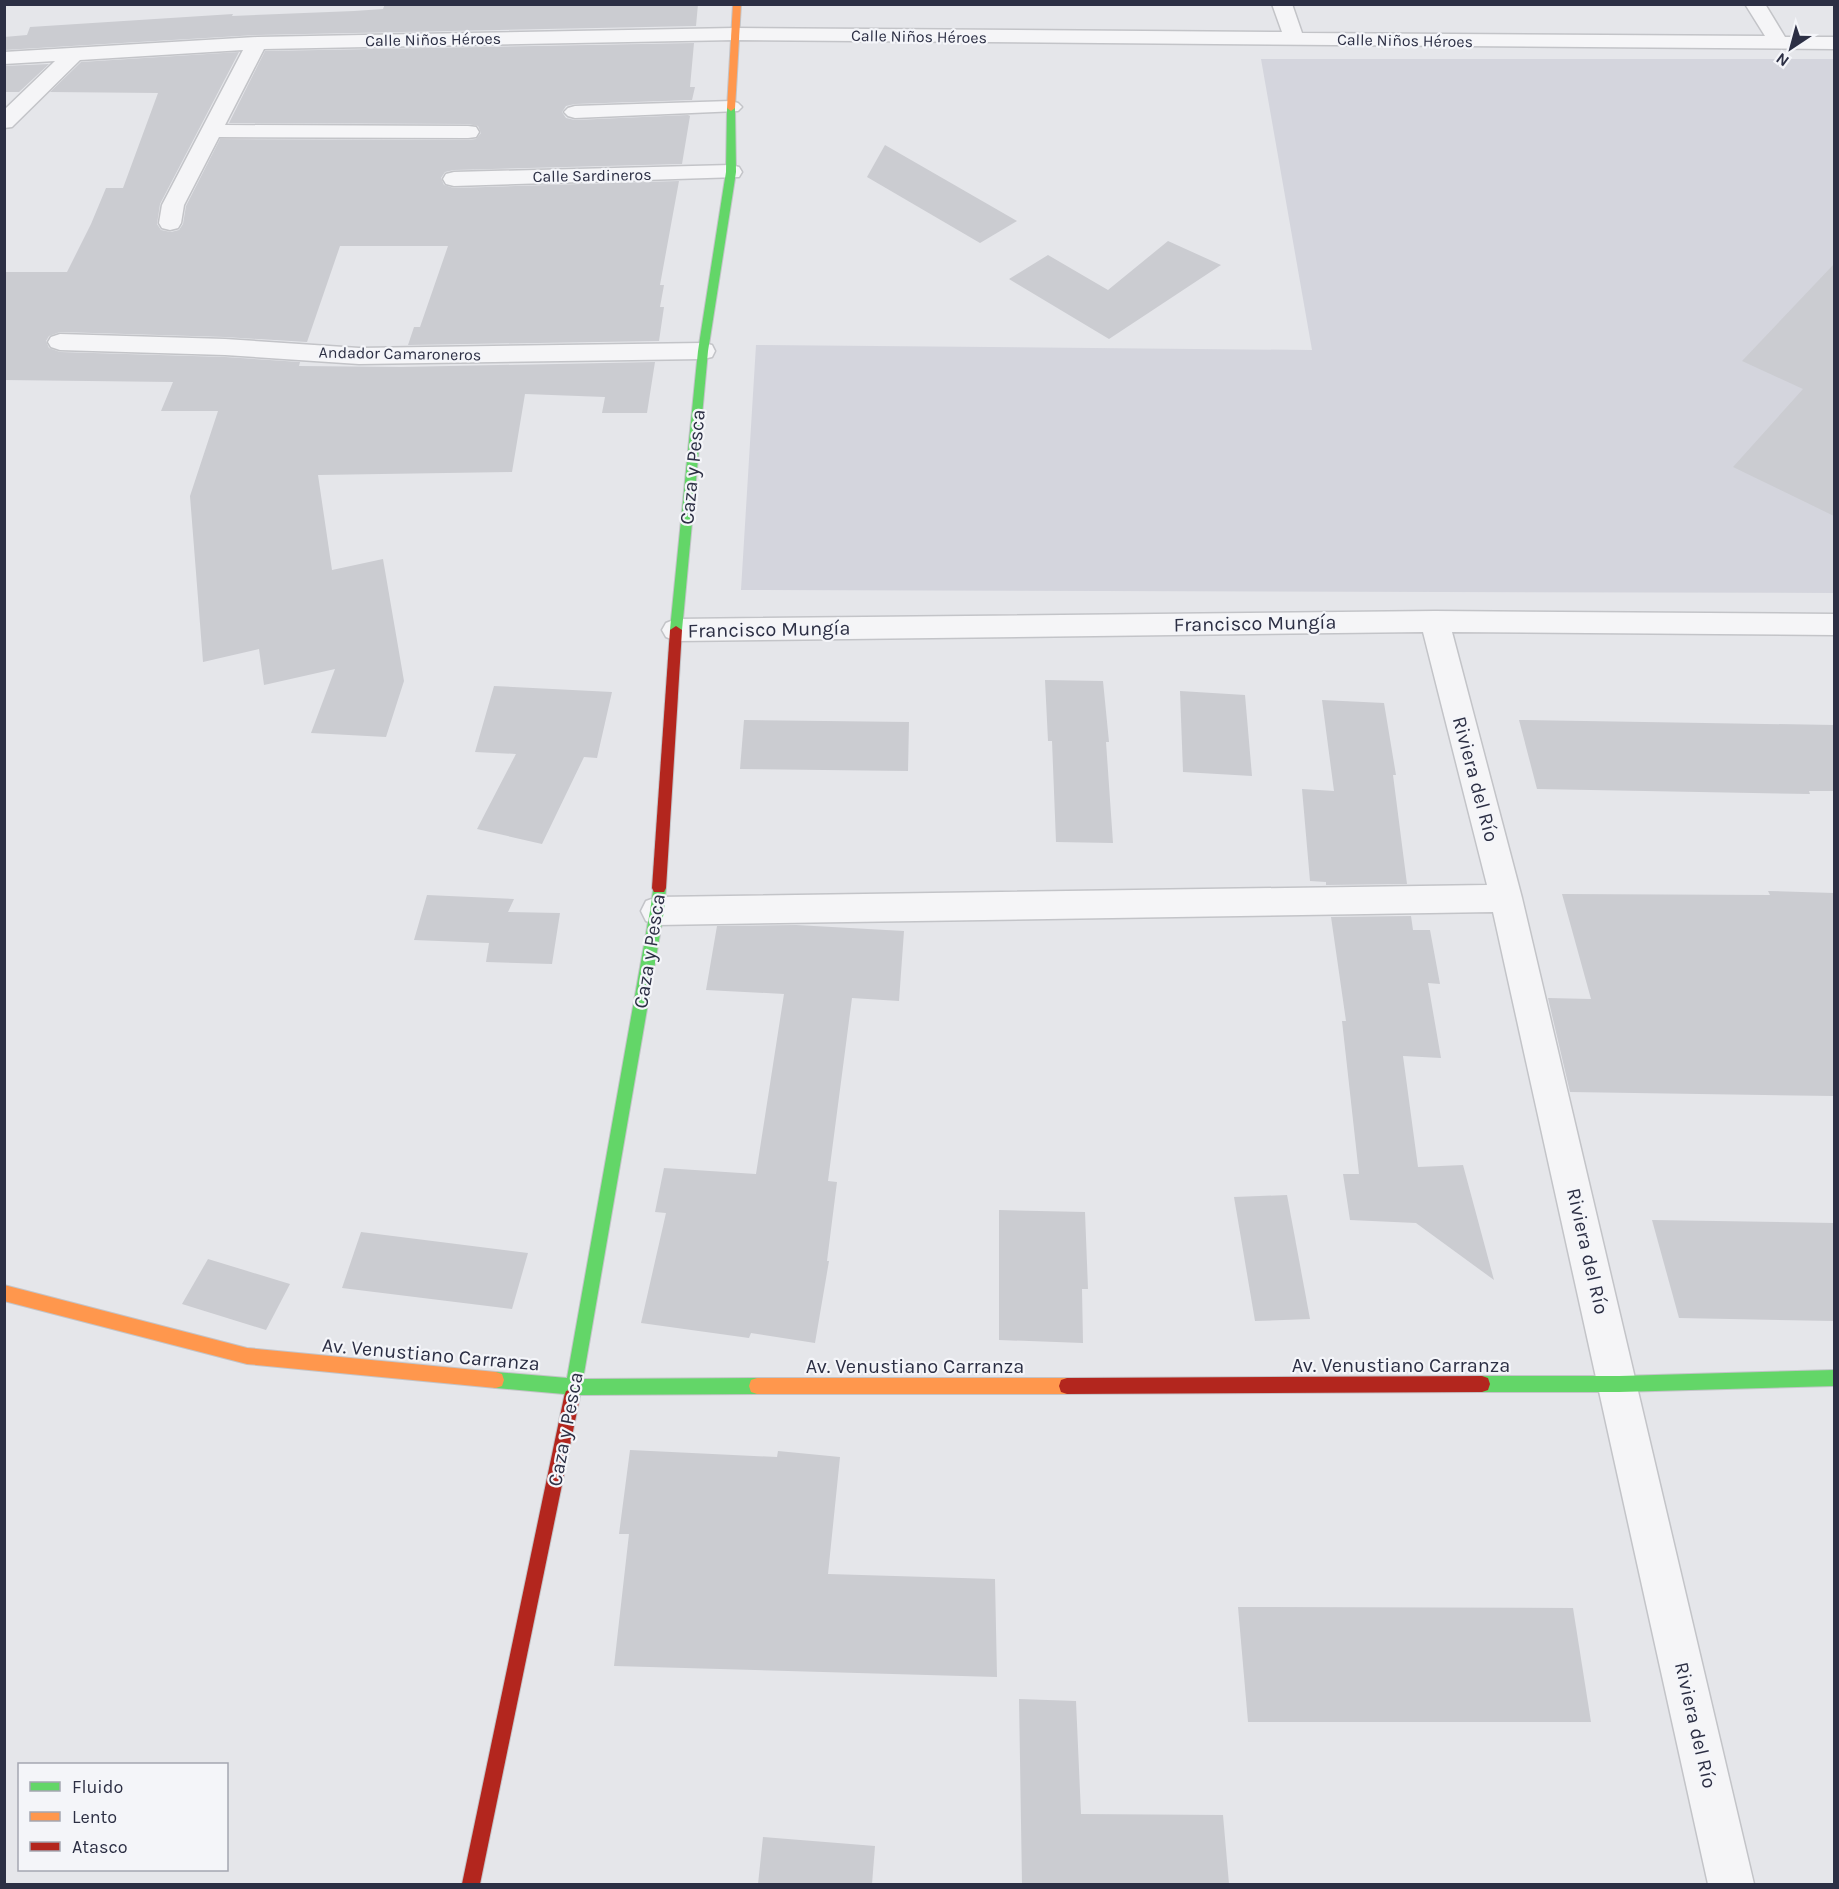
<svg xmlns="http://www.w3.org/2000/svg" width="1839" height="1889" font-family="Karla,sans-serif">
<rect width="100%" height="100%" fill="#e5e6ea"/>
<polygon fill="#d4d5dd" points="1261,59 1834,59 1834,593 741,590 756,345 1312,350"/>
<g fill="#cbccd1">
<polygon points="385,4 698,4 696,26 257,35 4,50 4,37 27,35 30,27 233,14 232,16 354,11 383,9"/>
<polygon points="694,43 690,87 695,87 692,100 575,104 566,106 562,112 566,118 575,120 688,115 690,116 682,164 454,170 445,172 441,178 444,185 454,188 679,181 660,285 664,285 660,307 664,307 659,341 408,345 414,327 420,327 448,246 340,246 307,342 225,337 60,332 49,336 46,341 49,348 60,352 225,357 300,362 299,366 401,367 655,362 647,413 602,413 605,397 525,394 512,472 318,475 332,570 383,559 404,681 386,737 311,733 335,669 264,685 259,649 203,662 190,496 218,411 161,411 173,382 4,380 4,272 67,272 91,224 106,188 123,188 158,93 50,92 81,62 239,52 160,204 157,224 161,230 171,232 179,230 183,224 186,206 220,139 468,140 476,139 481,133 478,126 468,124 229,123 265,51"/>
<polygon points="49,64 19,92 4,92 4,66"/>
<polygon points="885,145 1017,221 980,243 867,177"/>
<polygon points="1168,241 1221,265 1109,339 1009,279 1048,255 1108,290"/>
<polygon points="1834,264 1834,516 1733,467 1803,389 1742,361"/>
<polygon points="1045,680 1103,681 1109,742 1106,742 1113,843 1056,842 1052,741 1048,741"/>
<polygon points="494,686 612,692 597,758 584,757 542,844 477,829 516,754 475,752"/>
<polygon points="1180,691 1245,695 1252,776 1183,772"/>
<polygon points="1322,700 1384,703 1396,775 1393,775 1407,884 1326,885 1326,882 1310,881 1302,789 1334,791"/>
<polygon points="744,720 909,722 908,771 740,769"/>
<polygon points="1519,720 1834,725 1834,791 1809,791 1810,794 1537,789"/>
<polygon points="1768,891 1834,893 1834,1096 1570,1092 1548,998 1591,999 1562,894 1770,895"/>
<polygon points="427,895 514,899 508,912 560,913 552,964 486,962 489,943 414,940"/>
<polygon points="1411,916 1413,930 1430,930 1440,984 1428,983 1441,1058 1403,1056 1418,1167 1463,1165 1494,1280 1416,1223 1350,1220 1343,1174 1359,1174 1342,1021 1346,1021 1331,917"/>
<polygon points="796,925 904,931 899,1001 852,998 828,1181 837,1182 827,1261 829,1261 815,1343 751,1333 749,1338 641,1323 666,1213 655,1212 664,1168 756,1174 784,994 706,990 717,926"/>
<polygon points="1287,1195 1310,1319 1255,1321 1234,1197"/>
<polygon points="999,1210 1085,1212 1088,1289 1082,1289 1083,1343 999,1340"/>
<polygon points="1652,1220 1834,1223 1834,1321 1679,1318"/>
<polygon points="361,1232 528,1253 512,1309 342,1288"/>
<polygon points="208,1259 290,1284 266,1330 182,1304"/>
<polygon points="630,1450 777,1457 778,1451 840,1457 828,1574 995,1579 997,1677 614,1666 629,1534 619,1534"/>
<polygon points="1238,1607 1573,1608 1591,1722 1248,1722"/>
<polygon points="1019,1699 1076,1701 1081,1814 1223,1815 1229,1884 1022,1884"/>
<polygon points="763,1837 875,1846 872,1884 758,1884"/>
</g>
<g fill="none" stroke-linecap="round" stroke-linejoin="round">
<g stroke="#c3c4c8" stroke-width="3">
<g id="street">
<polygon points="1272,4 1292,4 1302,33 1765,36 1745,4 1765,4 1785,37 1834,37 1834,49 735,40 264,49 225,125 468,126 476,127 479,132 476,137 468,138 219,137 184,205 181,223 178,228 170,230 162,228 159,223 162,205 243,50 80,60 12,127 4,128 4,110 55,61 4,64 4,52 257,37 735,28 1282,32"/>
<polygon points="731,101 738,103 742,107 738,111 575,118 568,116 564,112 568,108 575,106"/>
<polygon points="731,165 739,167 742,172 739,177 454,186 446,184 443,179 446,174 454,172"/>
<polygon points="60,334 225,339 359,348 703,343 712,345 715,351 712,357 703,359 359,364 225,355 60,350 51,347 48,342 51,337"/>
<polygon points="1435,611 1834,614 1834,635 1452,632 1522,898 1754,1884 1708,1884 1493,912 657,925 646,921 641,911 646,901 657,897 1487,885 1423,632 676,641 666,637 662,630 666,623 676,619"/>
</g>
</g>
<g stroke="#c3c4c8" stroke-width="2">
<g id="fast">
<polygon points="731,105 735,108 736,172 708,351 682,630 676,634 670,630 698,351 726,172 727,108"/>
<polygon points="659,882 664,884 666,888 664,911 583,1379 757,1378 763,1380 765,1386 763,1392 757,1394 580,1395 578,1403 572,1405 566,1403 564,1394 496,1388 490,1386 488,1380 490,1374 496,1372 567,1378 650,911 654,884"/>
<polygon points="1834,1370 1834,1386 1619,1392 1482,1392 1476,1390 1474,1384 1476,1378 1482,1376 1619,1376"/>
</g>
</g>
<g stroke="#c3c4c8" stroke-width="2">
<g id="slow">
<polygon points="733,4 741,4 735,108 731,111 727,108"/>
<polygon points="4,1285 247,1348 496,1372 502,1374 504,1380 502,1386 496,1388 247,1364 4,1301"/>
<polygon points="757,1378 1067,1378 1073,1380 1075,1386 1073,1392 1067,1394 757,1394 751,1392 749,1386 751,1380"/>
</g>
</g>
<g stroke="#c3c4c8" stroke-width="2">
<g id="jam">
<polygon points="676,626 682,630 666,888 664,892 654,892 652,888 670,630"/>
<polygon points="1482,1376 1488,1378 1490,1384 1488,1390 1482,1392 1067,1394 1061,1392 1059,1386 1061,1380 1067,1378"/>
<polygon points="572,1389 578,1391 580,1397 480,1884 462,1884 564,1397 566,1391"/>
</g>
</g>
<use href="#street" fill="#f5f5f7" fill-rule="evenodd"/>
<use href="#fast" fill="#63d668" fill-rule="evenodd"/>
<use href="#slow" fill="#ff974d" fill-rule="evenodd"/>
<use href="#jam" fill="#b3261e" fill-rule="evenodd"/>
</g>
<g text-anchor="middle" stroke-width="4.5" stroke-linejoin="round" paint-order="stroke">
<g font-size="16" fill="#2c2f44" stroke="#f4f5f9">
<text transform="translate(919 36) rotate(1)" y="6">Calle Niños Héroes</text>
<text transform="translate(433 39) rotate(-1)" y="6">Calle Niños Héroes</text>
<text transform="translate(1405 40) rotate(1)" y="6">Calle Niños Héroes</text>
<text transform="translate(592 175) rotate(-1)" y="6">Calle Sardineros</text>
<text transform="translate(400 353) rotate(1)" y="6">Andador Camaroneros</text>
</g>
<g font-size="20" fill="#2c2f44" stroke="#f4f5f9">
<text transform="translate(692 467) rotate(-84)" y="7">Caza y Pesca</text>
<text transform="translate(1255 623) rotate(-1)" y="7">Francisco Mungía</text>
<text transform="translate(769 629) rotate(-1)" y="7">Francisco Mungía</text>
<text transform="translate(1476 779) rotate(75)" y="7">Riviera del Río</text>
<text transform="translate(649 951) rotate(-81)" y="7">Caza y Pesca</text>
<text transform="translate(1588 1251) rotate(77)" y="7">Riviera del Río</text>
<text transform="translate(431 1354) rotate(5)" y="7">Av. Venustiano Carranza</text>
<text x="1401" y="1372">Av. Venustiano Carranza</text>
<text x="915" y="1373">Av. Venustiano Carranza</text>
<text transform="translate(565 1429) rotate(-79)" y="7">Caza y Pesca</text>
<text transform="translate(1696 1725) rotate(77)" y="7">Riviera del Río</text>
</g>
</g>
<rect width="1839" height="1889" fill="none" stroke="#2c2f44" stroke-width="12"/>
<rect x="18" y="1763" width="210" height="108" fill="#f4f5f9" stroke="#a4a6b1" stroke-width="1.5"/>
<rect x="30" y="1782" width="30" height="9" fill="#63d668" stroke="#a4a6b1" stroke-width="1.5"/>
<text x="72" y="1793" font-size="18" fill="#2c2f44">Fluido</text>
<rect x="30" y="1812" width="30" height="9" fill="#ff974d" stroke="#a4a6b1" stroke-width="1.5"/>
<text x="72" y="1823" font-size="18" fill="#2c2f44">Lento</text>
<rect x="30" y="1842" width="30" height="9" fill="#b3261e" stroke="#a4a6b1" stroke-width="1.5"/>
<text x="72" y="1853" font-size="18" fill="#2c2f44">Atasco</text>
<g transform="translate(1791 48) rotate(216)" stroke="#f4f5f9" stroke-width="4.5" paint-order="stroke">
<path d="M0-4.5L10 22L0 15L-10 22Z" fill="#2c2f44"/>
<text y="-9" font-size="16" font-weight="bold" text-anchor="middle" fill="#2c2f44">N</text>
</g>
</svg>
